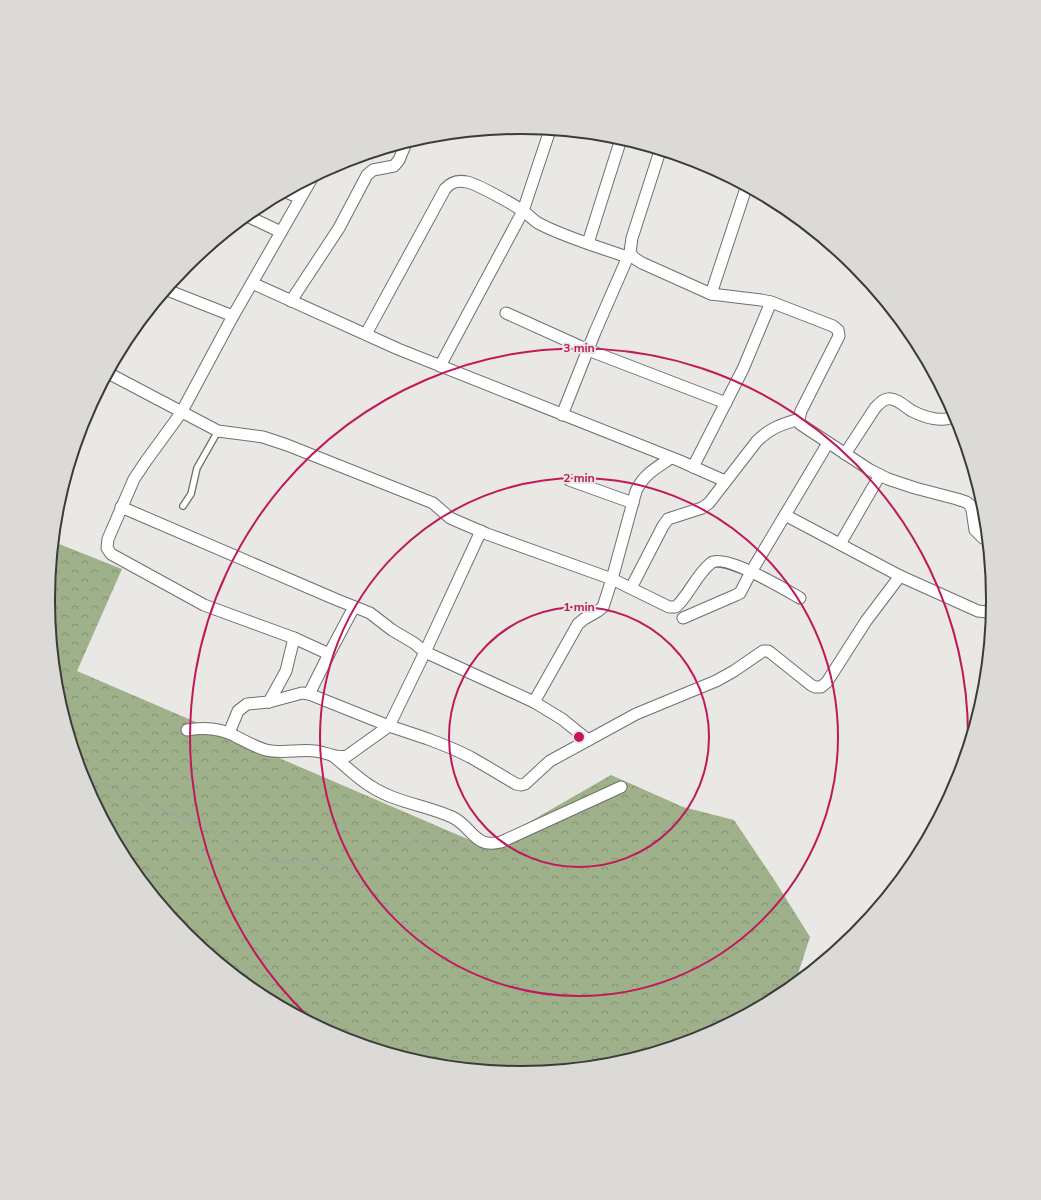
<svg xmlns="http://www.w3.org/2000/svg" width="1041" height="1200" font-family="Mulish,sans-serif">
<defs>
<pattern id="forest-crowns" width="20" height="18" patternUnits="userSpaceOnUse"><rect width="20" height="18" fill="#9eb18a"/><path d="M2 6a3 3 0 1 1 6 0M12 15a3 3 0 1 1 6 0" fill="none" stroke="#829172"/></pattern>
</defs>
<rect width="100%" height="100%" fill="#e9e8e4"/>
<polygon fill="url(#forest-crowns)" points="54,542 122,569 77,671 486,847 611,775 683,807 734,820 775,881 810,937 795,983 783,993 701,1037 612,1063 520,1072 428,1063 339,1036 258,993 186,934 128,862 84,781 57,692 48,600"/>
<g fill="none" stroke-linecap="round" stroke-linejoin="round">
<g stroke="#706f6c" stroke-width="8">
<polyline id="lane" points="183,506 191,494 197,468 218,431"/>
</g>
<g stroke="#706f6c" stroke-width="13">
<g id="street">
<polyline points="660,151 632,238 630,252 634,258 642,263 711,294 761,300 771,302 833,326 838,330 839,336 801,411 799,419 800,424 870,470 888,479 915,488 957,499 966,502 970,505 972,510 975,530 983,538 987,538"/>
<polyline points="312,178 233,316 181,413 146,461 134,479 108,539 107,548 111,554 204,605 294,638 329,654"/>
<polyline points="286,192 300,198"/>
<polyline points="247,216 281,232"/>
<polyline points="588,243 621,139"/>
<polyline points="252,283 398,349 680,461 725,481"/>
<polyline points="167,290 233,316"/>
<polyline points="711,294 746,188"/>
<polyline points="291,301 339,228 367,175 373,170 394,166 399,160 406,143"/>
<polyline points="506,313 588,350 726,403"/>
<path d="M366,334l79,-145c6,-7 12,-9 22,-7 10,2 48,23 57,30 5,3 9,8 14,11 26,14 61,24 89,34"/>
<polyline points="440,366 523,211 550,130"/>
<path d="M108,373l110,58 45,6 24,8 146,58 17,15 37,16 125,45 57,28h6l2,-1c13,-13 20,-32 34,-43 13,-10 75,27 89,35"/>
<polyline points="562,415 595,332 630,252"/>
<path d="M845,454l30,-46c4,-4 7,-8 12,-9 9,-2 18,8 25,12 12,6 32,13 43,4"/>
<polyline points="693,467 743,369 771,302"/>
<polyline points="569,480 633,503"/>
<polyline points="121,507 335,599 370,613 392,630 414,643 425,652 534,702 562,719 588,740"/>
<polyline points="785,515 900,576 978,611 987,612 990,610 993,599"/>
<polyline points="840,544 880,475"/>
<path d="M631,588l32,-62 5,-7 34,-11 7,-5 48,-62c15,-14 23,-16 42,-22"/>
<polyline points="683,618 736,595 740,593 751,572 828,443"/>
<polyline points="309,694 329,654 354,607"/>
<polyline points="269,702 286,671 294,638"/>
<path d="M534,702l44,-78 6,-5 14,-8 5,-4 9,-28 24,-88c8,-17 20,-23 35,-33"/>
<path d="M187,730c17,-3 33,-2 48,6 10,5 20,11 31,14 16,4 32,-1 49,1 11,1 21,8 32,5l42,-30c28,9 56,18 81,31 16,9 31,18 46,27l5,1 4,-1 25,-23 86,-47 80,-33 18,-10 29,-20h5l3,2 40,32 4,2h6l6,-5 39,-61 34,-45"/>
<polyline points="229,733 238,711 247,704 269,702 302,693 309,694 389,726 425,652 481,531"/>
<path d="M333,756c13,10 25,23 39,31 25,16 54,18 80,30 21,10 22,32 49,25l120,-55"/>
</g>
</g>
<path stroke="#a4a3a0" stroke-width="2" stroke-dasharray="3 2" stroke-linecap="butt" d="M84,781l21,3 150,67c6,3 12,8 18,10 14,5 29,-1 43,2 13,2 29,13 42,8 4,-2 9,-7 12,-9 14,-10 27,-20 44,-21l54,5"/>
<use href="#lane" stroke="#fff" stroke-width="5.5"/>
<use href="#street" stroke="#fff" stroke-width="11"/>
</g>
<g fill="none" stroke="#c2185b" stroke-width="2">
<circle cx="579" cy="737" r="130"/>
<circle cx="579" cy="737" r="259"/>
<path d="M316 1024A389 389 0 1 1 968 744"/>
</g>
<path d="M0 0H1041V1200H0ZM520 134H521A465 465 0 0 1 986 599V601A465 465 0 0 1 521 1066H520A465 465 0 0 1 55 601V599A465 465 0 0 1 520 134Z" fill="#dbdad6" fill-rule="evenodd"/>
<path fill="none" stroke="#3c3b3a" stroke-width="2" d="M520 134H521A465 465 0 0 1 986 599V601A465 465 0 0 1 521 1066H520A465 465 0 0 1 55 601V599A465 465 0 0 1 520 134Z"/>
<circle cx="579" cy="737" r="6" fill="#c2185b" stroke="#e9e8e4" stroke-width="2"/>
<g font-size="12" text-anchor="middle" font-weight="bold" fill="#c2185b" stroke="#e9e8e4" stroke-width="4" stroke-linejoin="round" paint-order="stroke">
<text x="579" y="352">3 min</text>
<text x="579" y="482">2 min</text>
<text x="579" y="611">1 min</text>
</g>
</svg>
